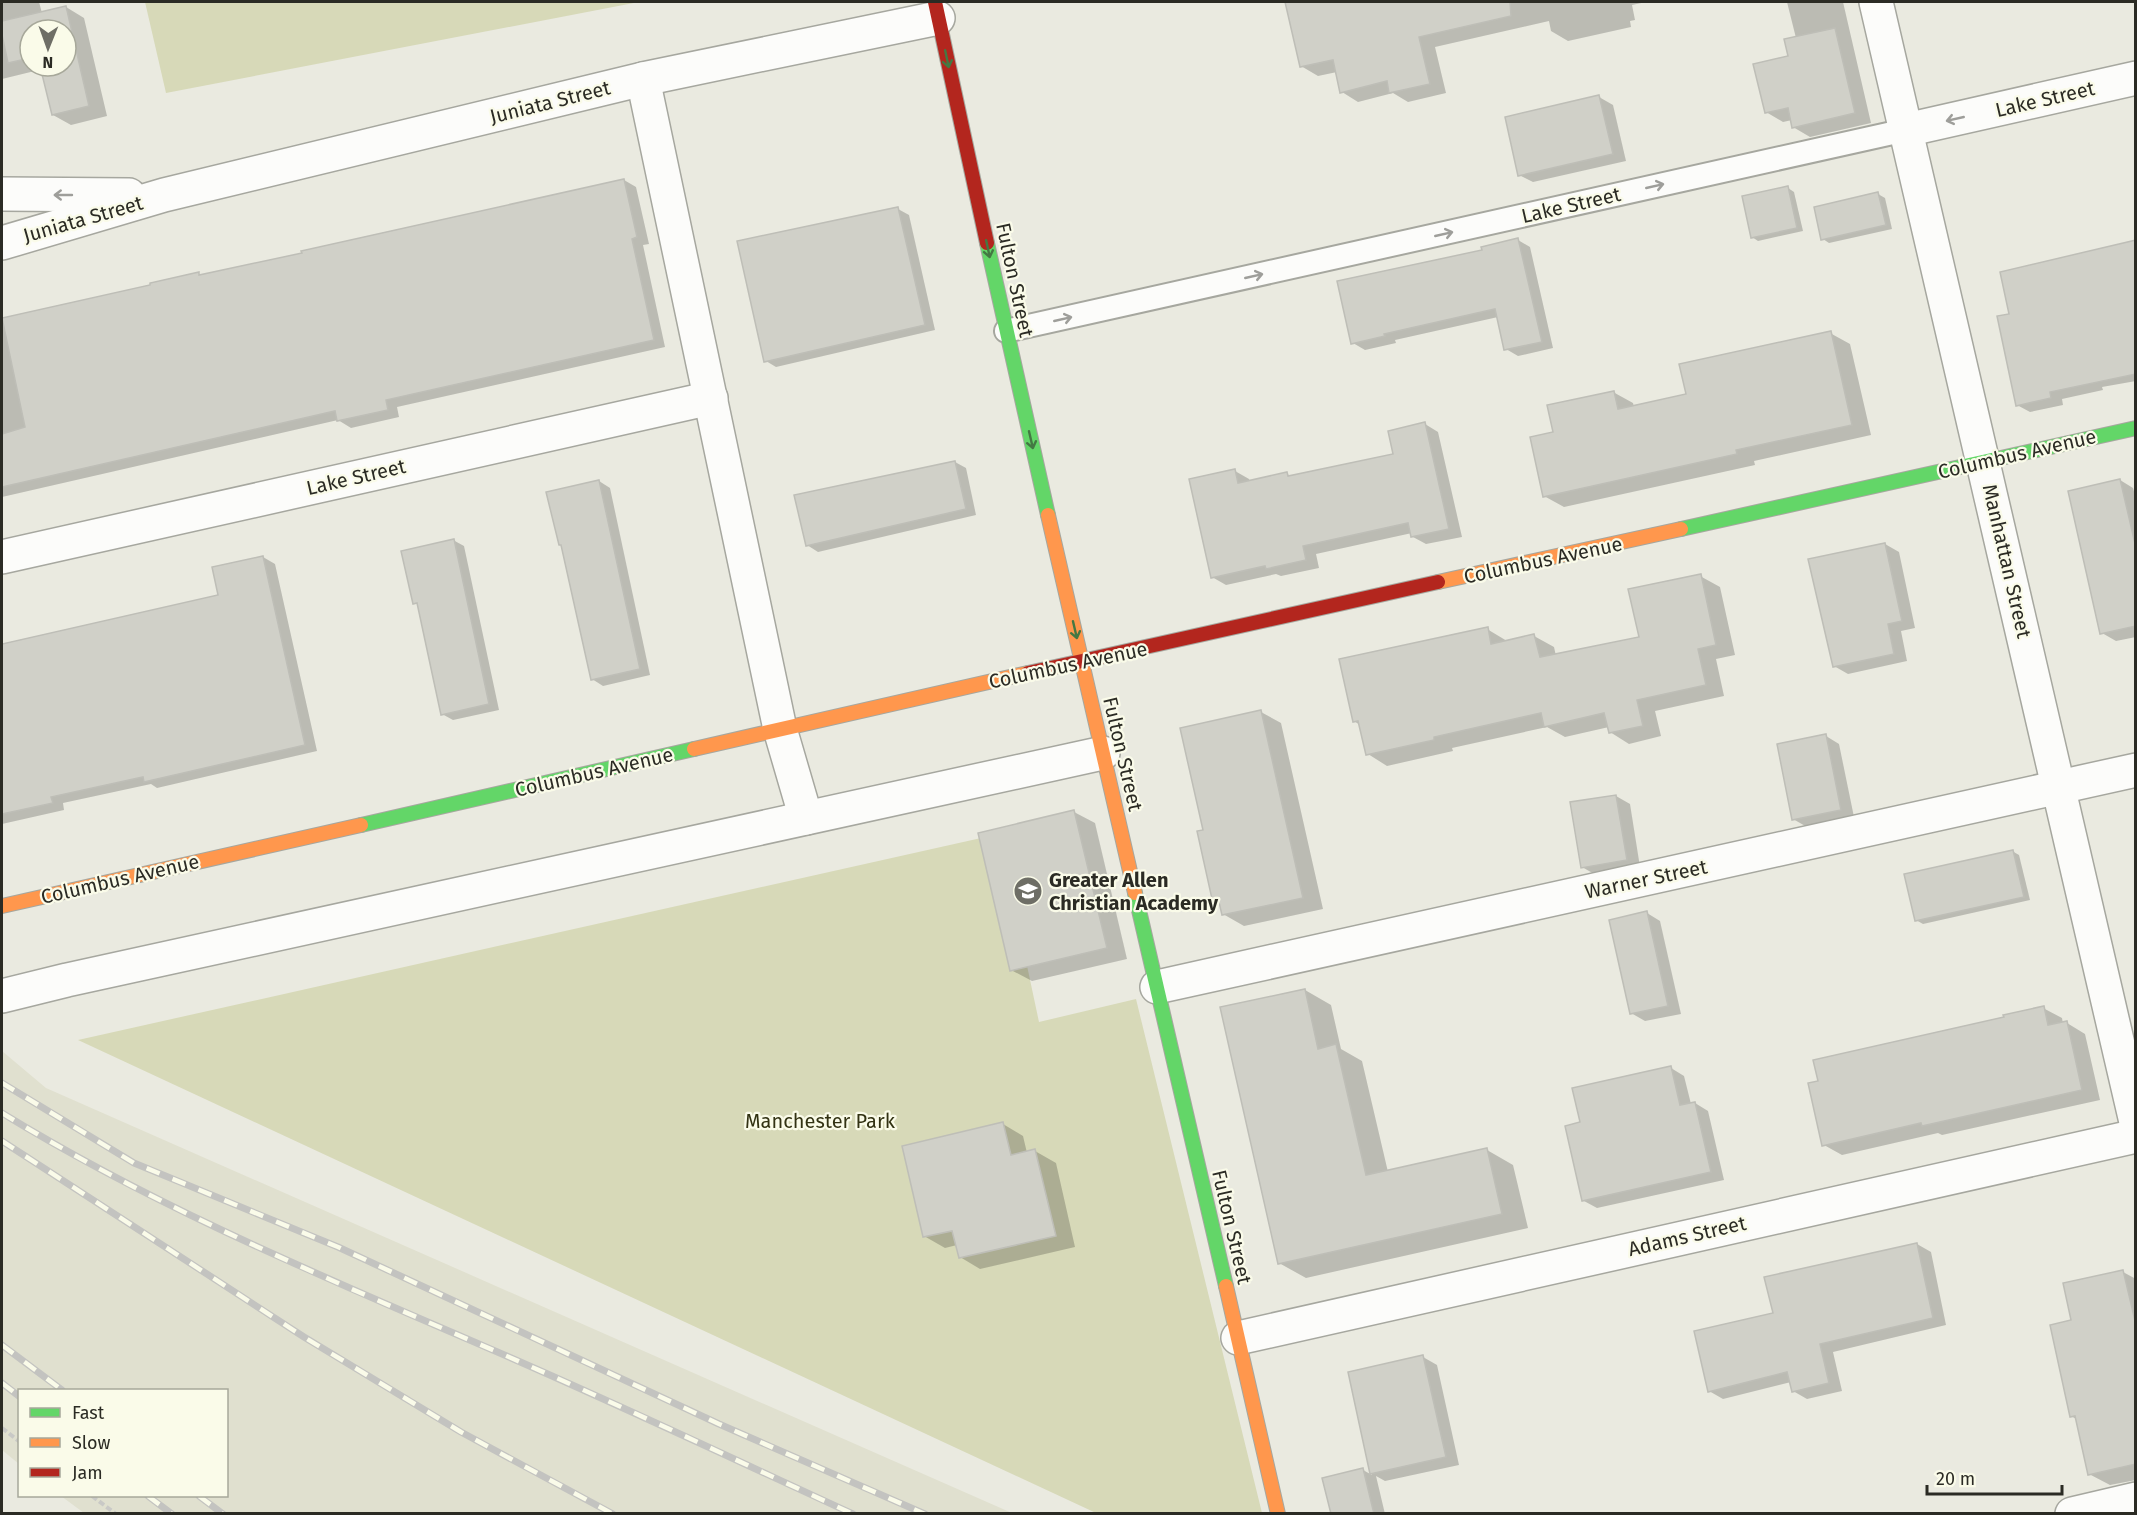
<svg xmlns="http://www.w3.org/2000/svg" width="2137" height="1515" font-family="'Fira Sans',sans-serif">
<rect width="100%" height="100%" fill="#eaeae0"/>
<polygon fill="#e0e0cf" points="2,1051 46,1088 1012,1513 84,1513 61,1496 226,1496 226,1390 20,1390 19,1464 2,1450"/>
<g fill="#d7d9b8">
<polygon points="145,2 639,2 166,93"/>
<polygon points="999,834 1039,1022 1136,999 1262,1513 1096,1513 78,1040"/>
</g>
<g fill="#0003" fill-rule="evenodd">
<path d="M2,2h37l3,11 24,-6 18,11 23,98 -36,9 -18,-10 -10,-46 -41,10zM30,30h36v36h-36z"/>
<polygon points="1286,2 1646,2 1632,5 1635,20 1630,21 1631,27 1568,41 1551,31 1549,21 1435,47 1446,93 1408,102 1393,93 1358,102 1342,92 1337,72 1318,76 1301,66"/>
<polygon points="1787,2 1843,2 1871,123 1810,137 1793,127 1792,120 1783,122 1766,112 1790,57 1796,38"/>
<polygon points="1599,97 1613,105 1626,161 1533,182 1519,175"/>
<polygon points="624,180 636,187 649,244 643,245 665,347 397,407 399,417 351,428 338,420 2,497 2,320 152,286 198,274 202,276"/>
<polygon points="1788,188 1794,192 1803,231 1758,241 1752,237"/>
<polygon points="1878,194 1885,198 1892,229 1829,243 1823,239"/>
<polygon points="898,209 909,215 935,330 776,367 766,361"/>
<polygon points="1518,240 1530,247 1553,348 1518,356 1506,349 1498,317 1395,340 1396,343 1365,350 1353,343 1484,251"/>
<polygon points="2136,242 2136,381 2102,387 2103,390 2062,399 2063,405 2030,412 2017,405 2011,316"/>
<polygon points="1830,333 1850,344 1871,435 1754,461 1755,465 1564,507 1544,496 1555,433 1613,392 1633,403 1634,407 1688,395"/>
<polygon points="1425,424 1438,432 1462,537 1426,544 1413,537 1412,533 1316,554 1319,568 1281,576 1276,574 1226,585 1212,577 1235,471 1249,479 1250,482 1287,474 1292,477 1394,455"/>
<polygon points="955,462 966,468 976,515 818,552 807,545"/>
<polygon points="2120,480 2133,488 2136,498 2136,637 2116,641 2102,633"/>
<polygon points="599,481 610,488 650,675 603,686 592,679"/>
<polygon points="453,540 464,546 499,710 453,720 442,714 419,605 414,603"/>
<polygon points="1885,544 1899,552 1915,628 1901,631 1907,661 1848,674 1834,666"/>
<polygon points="263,557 275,564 317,751 157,788 151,784 63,803 64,810 2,824 2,644 220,596"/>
<polygon points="1700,576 1720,587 1735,655 1716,659 1724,696 1655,711 1661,736 1629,744 1610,732 1609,727 1565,737 1547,727 1452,748 1453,751 1387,766 1368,754 1360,725 1354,721 1487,629 1507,641 1534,636 1554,647 1556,656 1641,638"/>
<polygon points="1261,712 1281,723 1323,909 1244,926 1223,914 1221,902 1214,898 1205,831"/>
<polygon points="1826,736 1839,744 1854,817 1807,827 1793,819"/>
<polygon points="1616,796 1630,804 1640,867 1596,875 1582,867"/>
<polygon points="1074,812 1095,823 1127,959 1032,981 1011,970"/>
<polygon points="2012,851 2019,855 2030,900 1923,924 1916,920"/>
<polygon points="1647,913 1660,921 1681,1014 1645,1021 1631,1013"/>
<polygon points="1305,990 1331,1005 1341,1049 1362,1061 1388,1172 1487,1150 1513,1165 1528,1228 1306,1278 1279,1263"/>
<polygon points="2043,1008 2062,1018 2063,1024 2067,1023 2085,1034 2100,1100 1942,1135 1938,1133 1842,1155 1824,1145 2006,1018"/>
<polygon points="1671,1068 1684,1076 1691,1104 1695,1103 1708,1111 1724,1180 1597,1208 1584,1201 1581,1123"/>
<polygon points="1003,1124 1023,1136 1027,1153 1035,1151 1056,1163 1075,1247 980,1269 960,1257 957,1245 945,1248 924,1236"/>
<polygon points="1917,1244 1931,1252 1946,1325 1833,1352 1842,1391 1807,1399 1793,1391 1791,1382 1723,1399 1709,1391 1775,1315"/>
<polygon points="2123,1272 2136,1279 2136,1480 2110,1485 2089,1474 2078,1420 2071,1416 2073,1321"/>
<polygon points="1423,1357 1437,1365 1459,1465 1385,1481 1376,1476 1385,1514 1333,1514 1363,1470 1372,1475 1350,1373"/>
</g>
<g fill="#d0d0c8" stroke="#bebeb7" stroke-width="1.5">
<polygon points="1285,2 1510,2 1511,16 1419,37 1430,84 1389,93 1387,81 1340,93 1333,60 1300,67"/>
<polygon points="66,6 89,106 52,115 40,66 66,66 66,30 30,30 30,58 8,63 2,35 2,21"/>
<polygon points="1835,28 1855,113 1792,128 1788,108 1765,113 1753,64 1788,56 1784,39"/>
<polygon points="1599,95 1613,154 1518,176 1505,117"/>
<polygon points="624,179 637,237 632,239 654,340 386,400 388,410 337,421 335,411 2,487 2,434 25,427 2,318 150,285 150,283 199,272 199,275 302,253 301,251"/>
<polygon points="1788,186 1797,228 1751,238 1742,196"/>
<polygon points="1878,192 1886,225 1821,240 1814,207"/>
<polygon points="898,207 925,325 764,362 737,241"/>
<polygon points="1518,238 1542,342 1504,350 1495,309 1384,334 1385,336 1351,344 1337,281 1482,250 1481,247"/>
<polygon points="2136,240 2136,374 2050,392 2051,398 2016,406 1997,316 2009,314 2000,272"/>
<polygon points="1831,331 1852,425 1736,450 1737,454 1543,497 1530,437 1553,432 1547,405 1614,391 1618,409 1686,394 1679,364"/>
<polygon points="1425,422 1449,529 1411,537 1408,523 1303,546 1306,560 1266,569 1265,566 1211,578 1189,479 1235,469 1238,483 1287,472 1288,476 1393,454 1388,431"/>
<polygon points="955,461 966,509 806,546 794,495"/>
<polygon points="2120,479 2136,548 2136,626 2100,634 2068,491"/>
<polygon points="599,480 640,669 591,680 561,545 559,545 546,492"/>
<polygon points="454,539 489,704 441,715 417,603 413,604 401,551"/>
<polygon points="1885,543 1902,621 1888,624 1894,654 1833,667 1808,559"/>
<polygon points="263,556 305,745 144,782 143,777 51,797 53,803 2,814 2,644 218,595 212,567"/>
<polygon points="1701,574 1716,645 1698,649 1706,685 1637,700 1643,726 1609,733 1604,713 1544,727 1541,713 1434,737 1434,740 1366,755 1358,721 1353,722 1339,659 1488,627 1491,644 1534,634 1540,657 1639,637 1628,589"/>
<polygon points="1261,710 1303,898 1222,915 1218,898 1212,899 1197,831 1203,830 1180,728"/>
<polygon points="1826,734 1841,810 1792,820 1777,744"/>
<polygon points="1616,795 1627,860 1581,868 1570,802"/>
<polygon points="1074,810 1107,948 1010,971 978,833"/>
<polygon points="2013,850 2024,897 1915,921 1904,874"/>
<polygon points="1647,911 1668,1006 1630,1014 1609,920"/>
<polygon points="1305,989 1318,1049 1336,1044 1366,1175 1487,1148 1502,1214 1278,1264 1220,1007"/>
<polygon points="2044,1006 2048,1025 2067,1021 2082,1090 1922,1126 1921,1123 1822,1146 1808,1083 1818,1081 1813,1060 2004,1017 2003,1015"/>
<polygon points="1671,1066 1680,1105 1695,1102 1711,1172 1582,1201 1565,1126 1580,1122 1572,1088"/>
<polygon points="1003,1122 1011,1155 1035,1149 1056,1236 959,1258 952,1231 923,1237 902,1146"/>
<polygon points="1917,1243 1933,1318 1820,1344 1829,1383 1792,1392 1787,1372 1708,1392 1694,1331 1773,1313 1764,1277"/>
<polygon points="2123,1270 2136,1325 2136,1464 2088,1475 2075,1416 2070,1417 2050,1325 2071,1320 2063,1283"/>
<polygon points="1423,1355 1446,1457 1370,1474 1348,1372"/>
<polygon points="1363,1468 1374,1514 1331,1514 1322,1478"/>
</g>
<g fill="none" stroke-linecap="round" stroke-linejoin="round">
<g stroke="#a6a79f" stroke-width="26">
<polyline id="lane" points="1006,331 1906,130"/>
</g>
<g stroke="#a6a79f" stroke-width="36">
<g id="street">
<polyline points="1876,2 2136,1122"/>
<polyline points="643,79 780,729 806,818"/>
<polyline points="1906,130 2136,78"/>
<polyline points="2,194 129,195"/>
<polyline points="2,243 164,195 643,79 938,18"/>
<polyline points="2,557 711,398"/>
<polyline points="1157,987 2136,770"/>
<polyline points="2,996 67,980 1103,753"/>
<polyline points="1238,1338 2136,1136"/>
<polyline points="2072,1514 2136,1499"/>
</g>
</g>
<g stroke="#a6a79f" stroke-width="16">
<g id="fast">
<polyline points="987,243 1048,515"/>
<polyline points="1681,529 2136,428"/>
<polyline points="361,825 694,749"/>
<polyline points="1135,893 1226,1286"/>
</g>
</g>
<g stroke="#a6a79f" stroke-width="16">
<g id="slow">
<polyline points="1048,515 1135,893"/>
<polyline points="1438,582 1681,529"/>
<polyline points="694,749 1028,673"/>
<polyline points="2,906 361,825"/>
<polyline points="1226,1286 1278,1514"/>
</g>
</g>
<g stroke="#a6a79f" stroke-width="16">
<g id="jam">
<polyline points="935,2 987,243"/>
<polyline points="1028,673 1438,582"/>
</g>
</g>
<g stroke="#c9c9c6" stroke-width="4" stroke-dasharray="6 3" stroke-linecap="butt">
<polyline points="2,1428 20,1442"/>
<polyline points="92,1496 116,1514"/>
</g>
<use href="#lane" stroke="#fcfcfa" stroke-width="22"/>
<use href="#street" stroke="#fcfcfa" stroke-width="33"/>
<use href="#fast" stroke="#63d668" stroke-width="14"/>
<use href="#slow" stroke="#ff974d" stroke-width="14"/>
<use href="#jam" stroke="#b3261e" stroke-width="14"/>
<g stroke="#c3c3c0" stroke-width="7">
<g id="rail">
<polyline points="2,1083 134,1163 338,1247 719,1424 925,1514"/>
<path d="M2,1113c160,98 334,169 507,244 115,50 229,104 344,157"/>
<polyline points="2,1141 304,1337 461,1432 613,1514"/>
<polyline points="2,1345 62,1390"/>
<polyline points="2,1383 20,1397"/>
<polyline points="148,1496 172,1514"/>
<polyline points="199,1496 223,1514"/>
</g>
</g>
<use href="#rail" stroke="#fafbe9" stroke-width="4.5" stroke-dasharray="14" stroke-linecap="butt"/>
</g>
<defs><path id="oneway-shaft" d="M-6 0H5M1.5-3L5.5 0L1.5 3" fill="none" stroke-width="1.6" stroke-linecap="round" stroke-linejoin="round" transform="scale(1.5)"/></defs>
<g stroke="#447843">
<use href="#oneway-shaft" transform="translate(947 59) rotate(78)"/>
<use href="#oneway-shaft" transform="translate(988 249) rotate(78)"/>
<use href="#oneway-shaft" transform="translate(1031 440) rotate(77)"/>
<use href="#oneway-shaft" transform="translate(1075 630) rotate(77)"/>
</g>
<g stroke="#9e9e9a">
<use href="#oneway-shaft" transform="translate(1955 119) rotate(167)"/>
<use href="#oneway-shaft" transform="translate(1655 186) rotate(-13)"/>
<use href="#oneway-shaft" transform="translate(63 195) rotate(-180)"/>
<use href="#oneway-shaft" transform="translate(1444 234) rotate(-13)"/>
<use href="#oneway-shaft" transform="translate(1254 276) rotate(-13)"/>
<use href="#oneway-shaft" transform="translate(1063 319) rotate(-13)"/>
</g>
<defs>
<g id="school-disc" transform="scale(1.5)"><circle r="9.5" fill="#6e6e66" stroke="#fafbe9"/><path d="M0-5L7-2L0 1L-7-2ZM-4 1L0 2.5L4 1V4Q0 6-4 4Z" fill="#fff"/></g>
</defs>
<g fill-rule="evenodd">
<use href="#school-disc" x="1028" y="891"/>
</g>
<g text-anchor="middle" stroke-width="4.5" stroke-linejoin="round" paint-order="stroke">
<g font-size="20" fill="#2b2b24" stroke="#fafbe9">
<text transform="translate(2045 99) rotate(-13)" y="7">Lake Street</text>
<text transform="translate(550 102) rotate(-14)" y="7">Juniata Street</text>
<text transform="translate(1571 205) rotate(-13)" y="7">Lake Street</text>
<text transform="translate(83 219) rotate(-16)" y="7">Juniata Street</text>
<text transform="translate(1015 280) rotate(78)" y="7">Fulton Street</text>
<text transform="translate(2017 454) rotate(-13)" y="7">Columbus Avenue</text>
<text transform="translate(356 477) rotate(-13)" y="7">Lake Street</text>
<text transform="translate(1543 560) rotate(-12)" y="7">Columbus Avenue</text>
<text transform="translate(2007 561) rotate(77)" y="7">Manhattan Street</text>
<text transform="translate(1068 665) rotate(-12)" y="7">Columbus Avenue</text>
<text transform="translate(1123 754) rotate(77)" y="7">Fulton Street</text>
<text transform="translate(594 772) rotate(-13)" y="7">Columbus Avenue</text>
<text transform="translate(120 879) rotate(-13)" y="7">Columbus Avenue</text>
<text transform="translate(1646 879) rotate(-12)" y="7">Warner Street</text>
<text transform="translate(1232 1227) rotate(77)" y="7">Fulton Street</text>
<text transform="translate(1687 1236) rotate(-13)" y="7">Adams Street</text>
</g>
<g font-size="20" font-weight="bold" fill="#2b2b24" stroke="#fafbe9" text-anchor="start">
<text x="1049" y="887">Greater Allen<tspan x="1049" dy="23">Christian Academy</tspan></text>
</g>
<g font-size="20" fill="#323213" stroke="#fafbe9">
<text x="820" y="1128">Manchester Park</text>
</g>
</g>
<rect width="2137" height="1515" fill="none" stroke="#2b2b24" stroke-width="6"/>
<rect x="18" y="1389" width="210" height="108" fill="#fafbe9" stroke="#a7a89a" stroke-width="1.5"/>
<rect x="30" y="1408" width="30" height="9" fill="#63d668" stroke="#a7a89a" stroke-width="1.5"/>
<text x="72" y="1419" font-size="18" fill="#2b2b24">Fast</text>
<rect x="30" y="1438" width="30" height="9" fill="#ff974d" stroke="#a7a89a" stroke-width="1.5"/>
<text x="72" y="1449" font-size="18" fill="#2b2b24">Slow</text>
<rect x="30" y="1468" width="30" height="9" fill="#b3261e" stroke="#a7a89a" stroke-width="1.5"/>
<text x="72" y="1479" font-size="18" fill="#2b2b24">Jam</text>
<g transform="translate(48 48) rotate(181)"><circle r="28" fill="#fafbe9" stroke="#a7a89a" stroke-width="1.5"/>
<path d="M0-4.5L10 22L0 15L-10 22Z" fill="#6e6e66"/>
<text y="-9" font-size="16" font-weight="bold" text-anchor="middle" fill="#2b2b24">N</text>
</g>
<path d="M1927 1485v9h135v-9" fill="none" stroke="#2b2b24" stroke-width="3"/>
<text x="1936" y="1485" font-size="18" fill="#2b2b24" stroke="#fafbe9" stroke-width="4.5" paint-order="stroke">20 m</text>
</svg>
